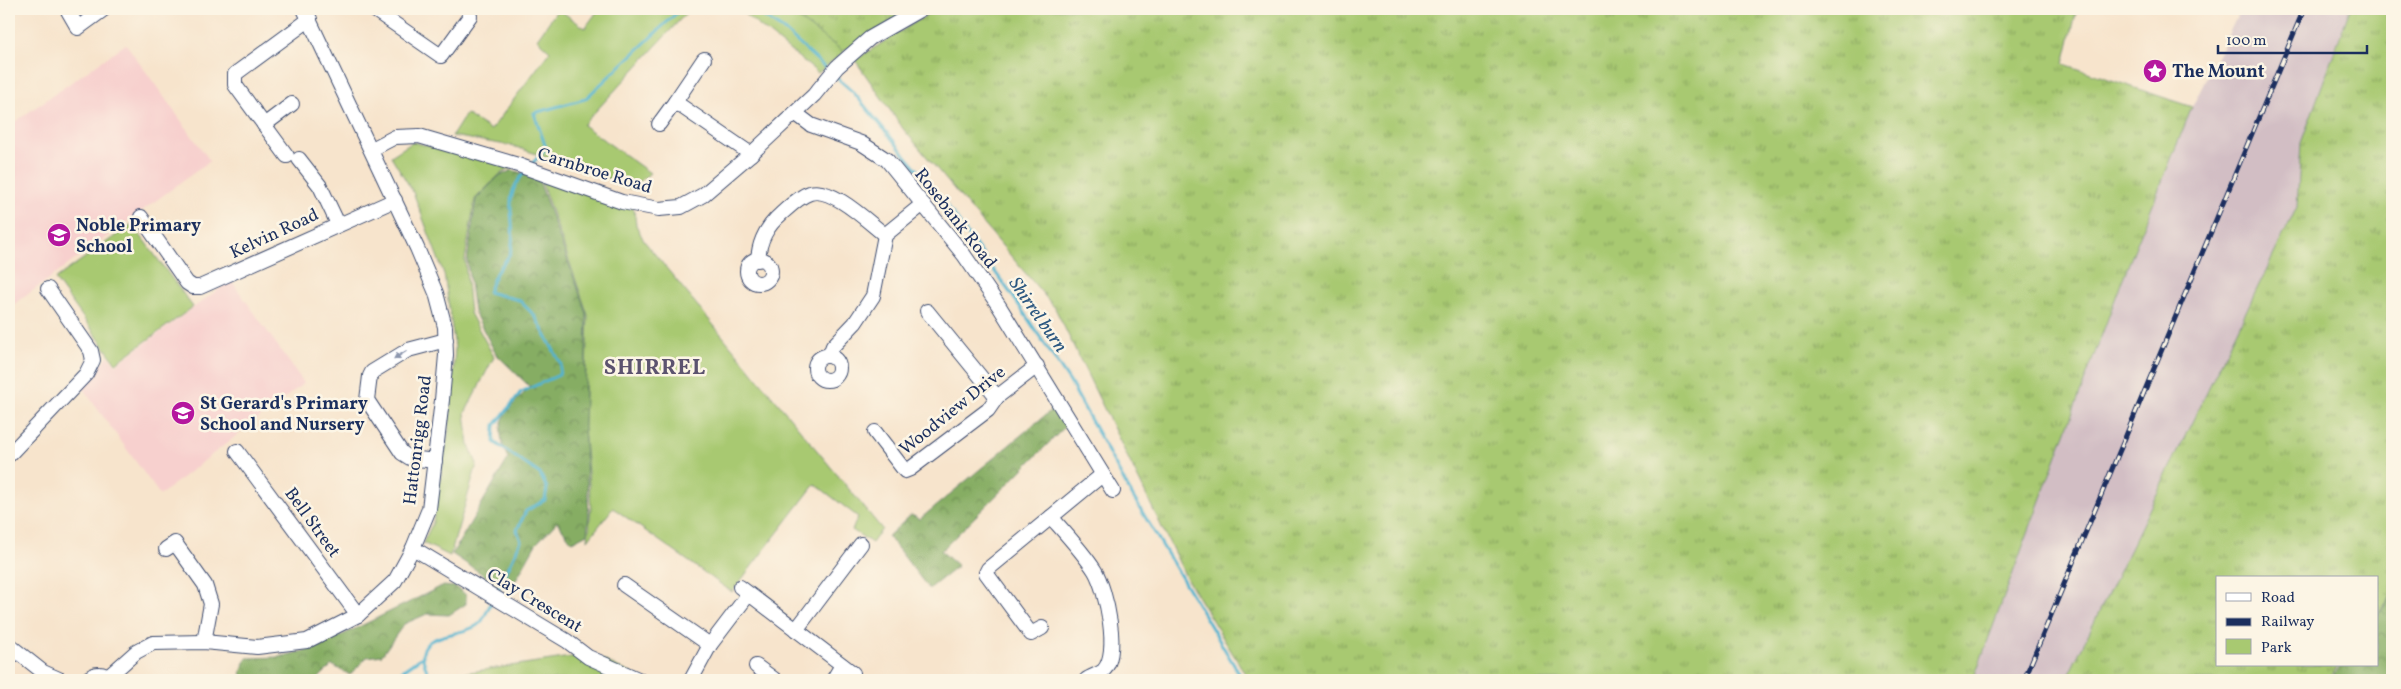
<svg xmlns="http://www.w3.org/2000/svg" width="2401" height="689" font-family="Vollkorn,serif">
<defs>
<pattern id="grass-tufts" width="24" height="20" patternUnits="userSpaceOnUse" patternTransform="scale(1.25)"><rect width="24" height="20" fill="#a8c971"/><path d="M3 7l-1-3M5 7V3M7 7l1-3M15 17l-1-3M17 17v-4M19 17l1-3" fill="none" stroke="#88a460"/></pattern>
<pattern id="forest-crowns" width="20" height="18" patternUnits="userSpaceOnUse" patternTransform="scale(1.25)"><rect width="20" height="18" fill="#86ad63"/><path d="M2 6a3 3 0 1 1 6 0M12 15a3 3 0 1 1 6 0" fill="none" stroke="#6d8d55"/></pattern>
</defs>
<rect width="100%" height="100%" fill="#fcf5e5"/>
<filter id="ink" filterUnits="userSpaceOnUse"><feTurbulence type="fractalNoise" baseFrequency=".02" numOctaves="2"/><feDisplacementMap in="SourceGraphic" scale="10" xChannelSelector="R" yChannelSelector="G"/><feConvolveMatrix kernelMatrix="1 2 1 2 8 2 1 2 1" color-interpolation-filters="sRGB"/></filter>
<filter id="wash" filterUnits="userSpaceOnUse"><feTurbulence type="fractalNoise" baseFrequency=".0096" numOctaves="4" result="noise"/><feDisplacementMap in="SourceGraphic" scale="20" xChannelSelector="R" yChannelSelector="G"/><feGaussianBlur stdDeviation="1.12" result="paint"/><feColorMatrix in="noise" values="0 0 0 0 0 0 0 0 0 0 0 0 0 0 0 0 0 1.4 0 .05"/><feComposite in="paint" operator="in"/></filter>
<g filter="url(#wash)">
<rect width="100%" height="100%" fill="#f7e4cc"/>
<g fill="#f7d0ce">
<polygon points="126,44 210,161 9,308 9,126"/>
<polygon points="231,280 304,383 160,495 81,386 108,356 116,365"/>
</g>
<polygon fill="#d2bec4" points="2241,9 2350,9 2301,143 2298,207 2066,680 1973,680 2123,278 2192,107"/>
<g fill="url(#grass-tufts)" stroke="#627c68">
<polygon points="784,9 911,9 842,52"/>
<polygon points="936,9 2077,9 2064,64 2192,107 2123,278 1973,680 1249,680 1188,581 1055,308 904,130 855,60"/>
<polygon points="2350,9 2392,9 2392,595 2377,615 2377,578 2217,578 2217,665 2339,665 2328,680 2066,680 2297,207 2301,143"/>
</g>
<g fill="url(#forest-crowns)" stroke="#506e60">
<path d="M512,170l26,8 49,136 -3,112 5,88 -2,20 -15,8 -15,-20 -21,22 -27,48 -57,-38 56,-95c-16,-38 -4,-45 22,-72l-34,-33 -22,-42 -7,-51 9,-62 23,-23z"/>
<polygon points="1055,407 1067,425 941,551 958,566 929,589 888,536 911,515 920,519"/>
<polygon points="442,586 456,587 466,595 466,604 449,615 427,614 404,624 382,655 367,657 350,675 332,665 317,680 243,680 241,672 247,658 279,657 316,648"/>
<polygon points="2392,596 2392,680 2330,680 2341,665 2377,665 2377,616"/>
</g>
<g fill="#a8c971" stroke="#627c68">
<polygon points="558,9 585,28 599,9 690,9 583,125 650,173 631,189 613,180 513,146 452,136 466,114 491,130 550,51 537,39"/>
<polygon points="738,9 785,9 844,52 818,73"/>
<polygon points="413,142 511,167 499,175 475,199 465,260 470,313 494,357 465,413 469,445 477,464 450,556 423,543 433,522 449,428 455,348 444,274 413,192 391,156"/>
<polygon points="540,178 634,209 636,225 644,241 882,529 872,543 852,530 858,517 815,484 732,592 613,508 588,540 591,507 584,427 588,315"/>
<polygon points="132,224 193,307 116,363 55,279"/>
<polygon points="591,654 645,680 416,680"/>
</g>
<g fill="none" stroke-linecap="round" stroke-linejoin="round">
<g stroke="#51b4d0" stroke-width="3">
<polyline points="753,9 785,31 830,72"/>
<polyline points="835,76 854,93 945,203 1014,298 1070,382 1129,490 1243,680"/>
<polyline points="531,165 546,148 534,113 585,99 681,9"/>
<path d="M496,594l25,-53 -4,-11 9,-19 19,-11 2,-12 -7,-14 -46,-32 1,-17 26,-33 38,-17 2,-11 -26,-48 -16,-16 -31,-8c3,-6 5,-13 8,-19 4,-7 13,-14 15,-23 7,-32 -12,-50 14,-78"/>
<polyline points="389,680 422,657"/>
<path d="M431,680c-3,-7 -7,-15 -8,-22 -4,-28 43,-20 58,-36 4,-5 7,-14 11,-21"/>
</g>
</g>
</g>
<g filter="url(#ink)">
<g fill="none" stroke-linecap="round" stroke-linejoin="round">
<g stroke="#3c4a6e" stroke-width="16">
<g id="minor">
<polyline points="67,9 78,28 104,9"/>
<polyline points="373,9 441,56 470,16"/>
<polyline points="675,102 704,59"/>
<polyline points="795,113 811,125 861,143 887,160 964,255 999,306 1113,491"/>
<polyline points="659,124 675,102 751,154"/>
<polyline points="264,125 292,104"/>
<polyline points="372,149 395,137 419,136 518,165 622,202 659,209 681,207 703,195 751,154 814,95 837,67 870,38 921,9"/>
<polyline points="287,156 235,85 235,74 310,19"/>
<polyline points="299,159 320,186 338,224"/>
<polyline points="141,217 187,283 193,287 200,287 395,200"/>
<circle cx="759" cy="271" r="12"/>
<path d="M758,260c1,-20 9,-34 24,-47 8,-7 18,-17 28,-20 22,-7 59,30 75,42l38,-31"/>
<polyline points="927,311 997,397"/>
<polyline points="829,356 833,346 855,323 873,296 885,235"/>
<circle cx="827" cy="368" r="12"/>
<polyline points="875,432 905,471 910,469 988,410 997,397 1037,366"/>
<polyline points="237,451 358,615"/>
<polyline points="9,455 86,374 93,360 91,351 48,289"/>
<polyline points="435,461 410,458 402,453 367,400 370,376 372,372 408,350 446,340"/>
<path d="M1051,517c15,17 32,35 44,54 11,19 26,83 8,100 -5,4 -12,5 -17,9"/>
<polyline points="413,548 567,641 588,657 640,680"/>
<polyline points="166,549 175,543 205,585 211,604 204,642"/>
<polyline points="624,585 710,645"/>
<polyline points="740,587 853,673"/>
<polyline points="1042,628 1031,634 986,573 988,569 1102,475"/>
<polyline points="796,630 861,544"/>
<polyline points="9,645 43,672 61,680"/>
<polyline points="756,666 775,680"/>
<polyline points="108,677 136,652 153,643 204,642 257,647 307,641 358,615 395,581 413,548 429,509 442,400 446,355 445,327 436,293 417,248 304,9"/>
<path d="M87,680c7,-8 17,-8 24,0"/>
<polyline points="691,680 710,645 748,595"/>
<polyline points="833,680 842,665"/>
</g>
</g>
<use href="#minor" stroke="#fff" stroke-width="14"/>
<g stroke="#1b2f5e" stroke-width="5">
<polyline id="rail" points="2024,680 2304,9"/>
</g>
<use href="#rail" stroke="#fcf5e5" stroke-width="3" stroke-dasharray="9" stroke-linecap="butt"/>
</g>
<defs><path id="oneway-solid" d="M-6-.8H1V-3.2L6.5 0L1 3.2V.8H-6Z" transform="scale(1.25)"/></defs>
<use fill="#8d97ae" href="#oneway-solid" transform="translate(400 355) rotate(148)"/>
</g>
<defs>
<g id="sight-disc" transform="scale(1.25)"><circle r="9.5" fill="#b5179e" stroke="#fcf5e5"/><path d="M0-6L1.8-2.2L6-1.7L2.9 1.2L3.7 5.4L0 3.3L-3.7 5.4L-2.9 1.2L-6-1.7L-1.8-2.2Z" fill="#fff"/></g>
<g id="school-disc" transform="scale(1.25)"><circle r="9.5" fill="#b5179e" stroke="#fcf5e5"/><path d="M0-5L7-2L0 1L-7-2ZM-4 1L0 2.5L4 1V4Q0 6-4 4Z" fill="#fff"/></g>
</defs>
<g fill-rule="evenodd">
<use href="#sight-disc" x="2155" y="71"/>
<use href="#school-disc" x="59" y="235"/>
<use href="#school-disc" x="183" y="413"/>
</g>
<g text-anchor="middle" stroke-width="5" stroke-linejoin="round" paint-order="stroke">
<g font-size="18" font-weight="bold" fill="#1b2f5e" stroke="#fcf5e5" text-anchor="start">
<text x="2172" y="77">The Mount</text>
<text x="76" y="231">Noble Primary<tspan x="76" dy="21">School</tspan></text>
<text x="200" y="409">St Gerard's Primary<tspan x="200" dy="21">School and Nursery</tspan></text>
</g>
<g font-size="18" fill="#1b2f5e" stroke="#fcf5e5">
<text transform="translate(595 170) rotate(17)" y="6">Carnbroe Road</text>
<text transform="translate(956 218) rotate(52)" y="6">Rosebank Road</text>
<text transform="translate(274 233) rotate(-25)" y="6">Kelvin Road</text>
<text transform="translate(952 410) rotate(-39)" y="6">Woodview Drive</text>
<text transform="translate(417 440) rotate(-83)" y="6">Hattonrigg Road</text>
<text transform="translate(313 522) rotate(54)" y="6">Bell Street</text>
<text transform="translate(535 600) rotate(31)" y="6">Clay Crescent</text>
</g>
<g font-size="19" font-style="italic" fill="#2b5780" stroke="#fcf5e5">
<text transform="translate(1039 314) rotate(55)" y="7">Shirrel burn</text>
</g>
<g font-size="22" font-weight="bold" letter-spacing="1" fill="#5c536f" stroke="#fcf5e5">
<text x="655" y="374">SHIRREL</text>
</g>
</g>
<rect width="2401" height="689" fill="none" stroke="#fcf5e5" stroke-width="30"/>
<rect x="2216" y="576" width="162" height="90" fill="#fcf5e5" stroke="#a2a6af"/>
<rect x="2226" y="593" width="25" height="8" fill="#ffffff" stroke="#a2a6af"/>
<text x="2261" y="602" font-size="15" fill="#1b2f5e">Road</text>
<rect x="2226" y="618" width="25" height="8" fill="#1b2f5e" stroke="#a2a6af"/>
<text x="2261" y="626" font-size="15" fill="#1b2f5e">Railway</text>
<rect x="2226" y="639" width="25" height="15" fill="#a8c971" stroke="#a2a6af"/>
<text x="2261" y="652" font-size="15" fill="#1b2f5e">Park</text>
<path d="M2218 45v8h149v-8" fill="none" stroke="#1b2f5e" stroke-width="2.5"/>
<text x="2226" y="45" font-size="15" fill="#1b2f5e" stroke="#fcf5e5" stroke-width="4" paint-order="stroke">100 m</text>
</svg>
